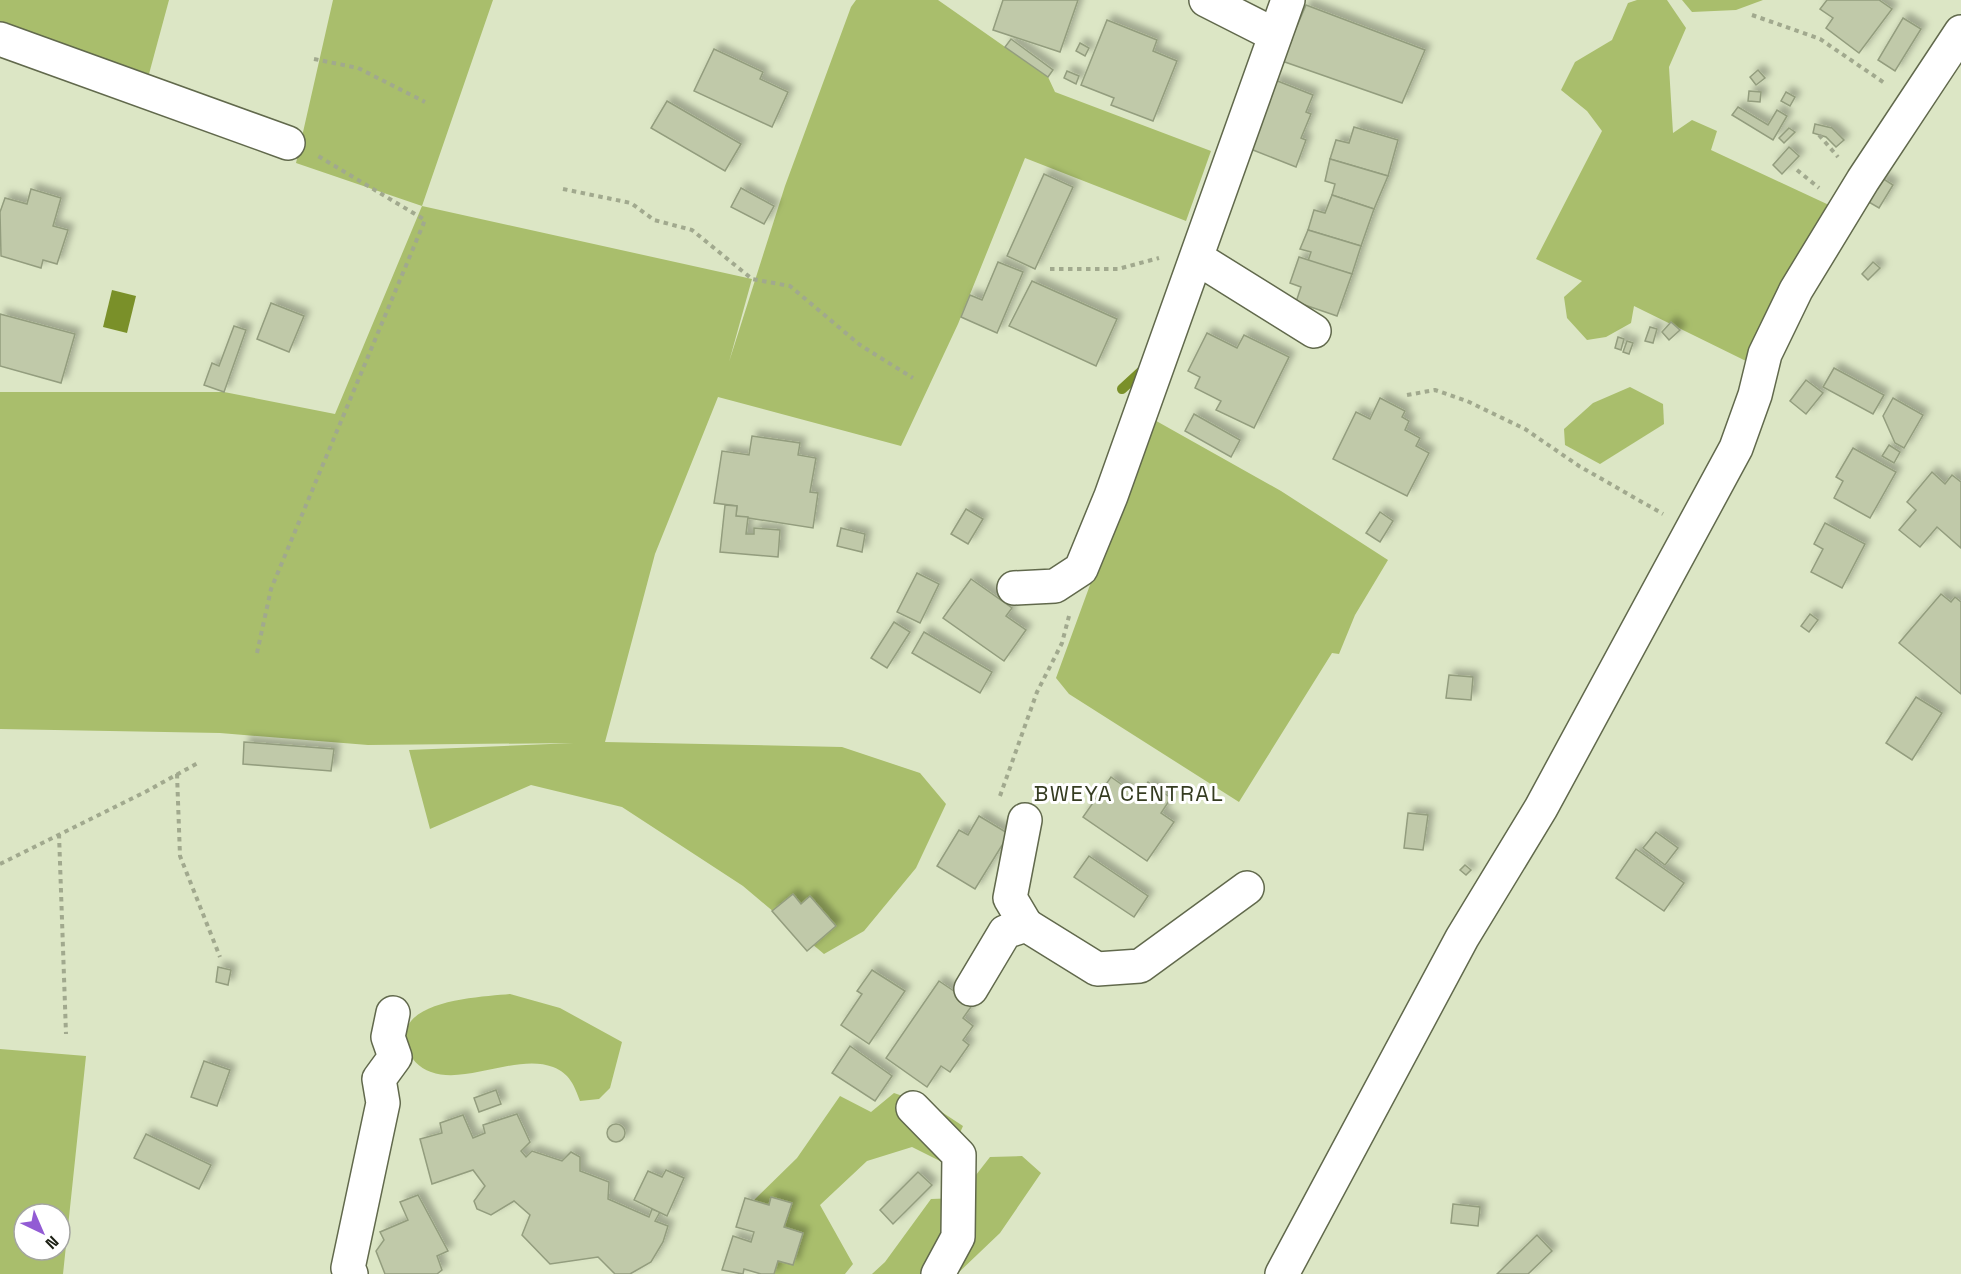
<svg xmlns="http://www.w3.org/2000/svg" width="1961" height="1274" font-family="'Space Grotesk',sans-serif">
<defs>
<filter id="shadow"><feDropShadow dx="5.5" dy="-5.5" stdDeviation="3" flood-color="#0004"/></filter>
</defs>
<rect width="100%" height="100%" fill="#dce6c5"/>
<g fill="#a9be6c" fill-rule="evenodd">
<polygon points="0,0 169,0 149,74 0,22"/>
<polygon points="333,0 493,0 422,206 752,279 729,362 785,186 851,7 856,0 938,0 1048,77 1055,92 1211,151 1186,221 1025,158 958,324 901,446 718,397 655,554 605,742 842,747 920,773 946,804 916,868 864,931 824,954 743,886 622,807 531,785 430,829 409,750 574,743 368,745 220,733 0,729 0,392 224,392 335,414 422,206 296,163"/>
<polygon points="1637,0 1667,0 1686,28 1669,67 1673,133 1692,120 1717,131 1711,150 1829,205 1748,362 1634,306 1631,323 1606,337 1587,340 1567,318 1564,297 1582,281 1536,259 1602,131 1587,111 1561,90 1575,62 1612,40 1628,3"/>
<polygon points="1682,0 1763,0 1736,10 1692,12"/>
<polygon points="1630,387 1663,404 1664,424 1600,464 1565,445 1564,429 1593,403"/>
<polygon points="1151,418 1281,491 1388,560 1355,615 1339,654 1332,653 1239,802 1069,694 1056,678"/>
<path d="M510,994l50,14 62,34 -12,46 -11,11 -19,2c-6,-16 -10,-27 -27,-34 -35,-14 -87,18 -122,5 -12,-4 -21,-14 -24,-25 -15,-47 73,-50 103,-53z"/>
<path d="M0,1049l86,7 -23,218h-63zM24,1214h36v36h-36z"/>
<polygon points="894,1093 934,1107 963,1126 946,1164 912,1147 867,1161 820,1205 853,1264 845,1274 765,1274 749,1205 797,1158 840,1096 871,1112"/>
<polygon points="1022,1156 1041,1173 1000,1233 957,1274 872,1274 885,1262 931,1199 958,1198 990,1157"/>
</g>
<polygon fill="#7a9029" points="112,290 136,296 127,333 103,327"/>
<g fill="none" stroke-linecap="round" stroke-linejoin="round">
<polyline stroke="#7a9029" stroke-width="10" points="1122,389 1146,367"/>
</g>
<g fill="#c0c9a9" stroke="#939d7e" stroke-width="1.5" filter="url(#shadow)">
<polygon points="1003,0 1078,0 1060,52 993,30"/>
<polygon points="1827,0 1879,0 1892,9 1859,53 1826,28 1833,18 1820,9"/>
<polygon points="1306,5 1425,50 1402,103 1282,61"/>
<polygon points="1903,18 1921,29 1895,71 1878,60"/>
<polygon points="1107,20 1157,40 1153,51 1177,61 1153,121 1111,105 1114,98 1081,85"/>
<polygon points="1011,39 1053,70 1048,77 1005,47"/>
<polygon points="1080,43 1089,48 1085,56 1076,51"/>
<polygon points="714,49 763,72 760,79 788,92 772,127 694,91"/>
<polygon points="1758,70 1765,78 1756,85 1750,77"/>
<polygon points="1067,71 1079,76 1076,84 1064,78"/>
<polygon points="1275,80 1313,95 1306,112 1311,114 1301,138 1306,140 1296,167 1248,148"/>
<polygon points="1749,91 1761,92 1760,102 1748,101"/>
<polygon points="1786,92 1795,97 1790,106 1781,101"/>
<polygon points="667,101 741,144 725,171 651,128"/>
<polygon points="1738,107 1768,125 1777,110 1787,116 1773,140 1732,115"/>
<polygon points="1815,124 1832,128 1844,140 1836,147 1826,137 1813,133"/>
<polygon points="1354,127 1398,140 1388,176 1330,159 1336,140 1349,143"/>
<polygon points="1789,128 1795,132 1784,143 1779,138"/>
<polygon points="1789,147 1799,156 1782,174 1773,165"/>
<polygon points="1330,159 1388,176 1374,209 1332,195 1335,184 1325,181"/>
<polygon points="1044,174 1073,187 1035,269 1007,256"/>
<polygon points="1882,178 1893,185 1879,208 1867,201"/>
<polygon points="741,188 774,206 764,224 731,207"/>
<polygon points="31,189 61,198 53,226 68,230 57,264 43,260 41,268 1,256 0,212 5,198 27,204"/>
<polygon points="1332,195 1374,209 1361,246 1308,230 1314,210 1325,213"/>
<polygon points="1308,230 1361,246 1352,274 1308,261 1311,252 1300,249"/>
<polygon points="1299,257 1352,274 1337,316 1296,302 1301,287 1290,283"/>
<polygon points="998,262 1023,272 997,333 961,317 970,295 982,300"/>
<polygon points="1873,262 1880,268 1868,280 1862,274"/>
<polygon points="1032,281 1117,319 1096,366 1009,326"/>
<polygon points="271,303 304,316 289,352 257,339"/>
<polygon points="0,314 75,334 61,383 0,366"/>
<polygon points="1671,322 1680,330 1669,340 1662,332"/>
<polygon points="234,326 246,330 224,392 204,385 212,363 219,366"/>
<polygon points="1650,327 1657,329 1653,343 1645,341"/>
<polygon points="1207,333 1237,348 1244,335 1289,357 1254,428 1216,410 1221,401 1195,388 1200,377 1188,371"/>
<polygon points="1618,337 1624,339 1621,350 1615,348"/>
<polygon points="1627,341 1633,343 1629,354 1623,352"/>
<polygon points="1834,368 1884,395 1873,414 1823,387"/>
<polygon points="1806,380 1823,393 1806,414 1790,401"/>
<polygon points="1380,398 1405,411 1402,417 1409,421 1405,430 1420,438 1416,446 1429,453 1407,496 1333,459 1356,412 1370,419"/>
<polygon points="1893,398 1923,415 1904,448 1895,443 1883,416"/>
<polygon points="1194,414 1240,440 1231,457 1185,431"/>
<polygon points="752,436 800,443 798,455 816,458 810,492 818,493 813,528 736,516 737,506 714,503 722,451 749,455"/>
<polygon points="1889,445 1900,452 1894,463 1882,456"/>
<polygon points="1853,448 1896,472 1870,518 1834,498 1843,481 1836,477"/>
<polygon points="1932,472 1945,484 1952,475 1961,482 1961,548 1937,527 1920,547 1899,530 1916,510 1907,502"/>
<polygon points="725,505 737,506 736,516 748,517 746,534 754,534 754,528 780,530 778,557 720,552"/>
<polygon points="966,509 983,519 968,544 951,534"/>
<polygon points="1380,512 1393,521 1380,542 1366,533"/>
<polygon points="1825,523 1865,544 1842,588 1811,572 1823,549 1814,544"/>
<polygon points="841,528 865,534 862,552 837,546"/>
<polygon points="917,573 939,584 920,623 897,612"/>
<polygon points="971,579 1012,608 1006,616 1026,630 1004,661 943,618"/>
<polygon points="1941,594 1951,602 1955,597 1961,602 1961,694 1899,643"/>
<polygon points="1810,614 1818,620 1809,632 1801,626"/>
<polygon points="894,622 910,632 887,668 871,658"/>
<polygon points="924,632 992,672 980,693 912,653"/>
<polygon points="1449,675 1473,677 1471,700 1446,698"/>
<polygon points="1916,697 1942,713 1912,760 1886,743"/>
<polygon points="244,742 334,749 331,771 243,764"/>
<polygon points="1111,777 1138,796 1148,782 1171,798 1161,813 1174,822 1147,861 1083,817"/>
<polygon points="1408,813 1428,815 1423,850 1404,848"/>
<polygon points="979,816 1009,834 975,889 937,866 959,830 968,835"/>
<polygon points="1656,832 1678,848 1665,865 1643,848"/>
<polygon points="1636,849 1684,883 1664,911 1616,878"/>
<polygon points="1089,856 1148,896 1134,917 1074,877"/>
<polygon points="1465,865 1471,870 1466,875 1460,870"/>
<polygon points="793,894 801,904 810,896 836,926 807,951 772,911"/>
<polygon points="218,967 231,970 228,985 216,982"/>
<polygon points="872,970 905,991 869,1044 841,1025 862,994 857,991"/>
<polygon points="939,981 973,1004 963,1018 973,1026 963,1040 969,1045 950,1072 941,1066 927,1087 886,1058"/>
<polygon points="850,1046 892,1076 875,1101 832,1073"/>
<polygon points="204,1061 230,1070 217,1106 191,1097"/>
<polygon points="496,1090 501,1104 479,1112 474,1098"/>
<polygon points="517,1114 530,1142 521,1151 526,1157 532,1151 562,1161 571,1152 580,1157 580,1171 609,1182 608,1199 649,1217 652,1209 660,1212 655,1221 668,1226 663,1242 651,1262 630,1274 615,1274 598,1257 550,1264 522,1235 530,1215 514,1201 491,1215 477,1209 474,1201 485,1186 473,1170 432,1184 420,1139 442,1133 440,1123 463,1115 473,1138 485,1133 483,1125"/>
<circle cx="616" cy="1133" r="9"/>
<polygon points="146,1134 211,1165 199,1189 134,1158"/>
<polygon points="666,1170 684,1178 667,1216 634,1200 648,1171 662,1177"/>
<polygon points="918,1172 932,1185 893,1224 880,1210"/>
<polygon points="418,1195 448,1251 437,1256 442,1270 437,1274 385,1274 376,1251 384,1240 380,1232 408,1220 400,1202"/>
<polygon points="771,1197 792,1203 784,1227 803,1233 793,1265 778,1261 774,1274 761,1274 744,1269 743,1274 722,1270 733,1236 751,1242 754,1232 736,1227 745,1198 769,1205"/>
<polygon points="1453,1204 1480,1207 1478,1226 1451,1223"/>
<polygon points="1537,1235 1552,1251 1528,1274 1497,1274"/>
</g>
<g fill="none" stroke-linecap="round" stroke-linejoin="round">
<g stroke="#61694c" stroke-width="36">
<g id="minor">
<polyline points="1206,0 1275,35"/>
<polyline points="0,39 288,143"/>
<polyline points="1197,258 1314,331"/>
<polyline points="1014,588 1055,586 1081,569 1111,496 1288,0"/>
<polyline points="1025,820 1010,898 1026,925"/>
<polyline points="971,989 1005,932 1026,925 1097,969 1140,966 1247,888"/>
<polyline points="913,1108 959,1155 958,1237 938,1274"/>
<polyline points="351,1274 348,1268 383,1103 379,1079 395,1057 388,1037 393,1013"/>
<polyline points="1282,1274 1462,938 1541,808 1736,448 1755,395 1765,354 1796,290 1863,180 1961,32"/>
</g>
</g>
<g stroke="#a1a98e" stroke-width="4" stroke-dasharray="4.5 4.5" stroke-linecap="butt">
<polyline points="1752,15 1820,39 1886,84"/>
<polyline points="314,59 358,68 425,102"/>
<polyline points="1819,135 1838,157"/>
<polyline points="1797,170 1819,188"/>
<polyline points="563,189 631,203 654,220 692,230 752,279 790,286 860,345 913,378"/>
<polyline points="1050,269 1118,269 1159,258"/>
<polyline points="1407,395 1435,390 1467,401 1525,429 1579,466 1663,514"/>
<polyline points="257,653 271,589 425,220 318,156"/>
<polyline points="177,774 180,856 220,957"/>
<polyline points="1000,796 1037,692 1062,643 1069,616"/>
<polyline points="59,834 66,1034"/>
<polyline points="0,864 147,791 198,763"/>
</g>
<use href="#minor" stroke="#fff" stroke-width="33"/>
</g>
<g text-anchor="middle" stroke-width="6" stroke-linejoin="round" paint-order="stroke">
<g font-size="22" letter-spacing="1.5" fill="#353c21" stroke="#fff">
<text x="1129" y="801">BWEYA CENTRAL</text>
</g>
</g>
<g transform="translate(42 1232) rotate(136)"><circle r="28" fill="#ffffff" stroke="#a4a5a1" stroke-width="1.5"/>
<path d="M0-4.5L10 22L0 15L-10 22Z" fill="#925bd4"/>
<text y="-9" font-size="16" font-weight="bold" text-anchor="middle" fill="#1b1f13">N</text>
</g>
</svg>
